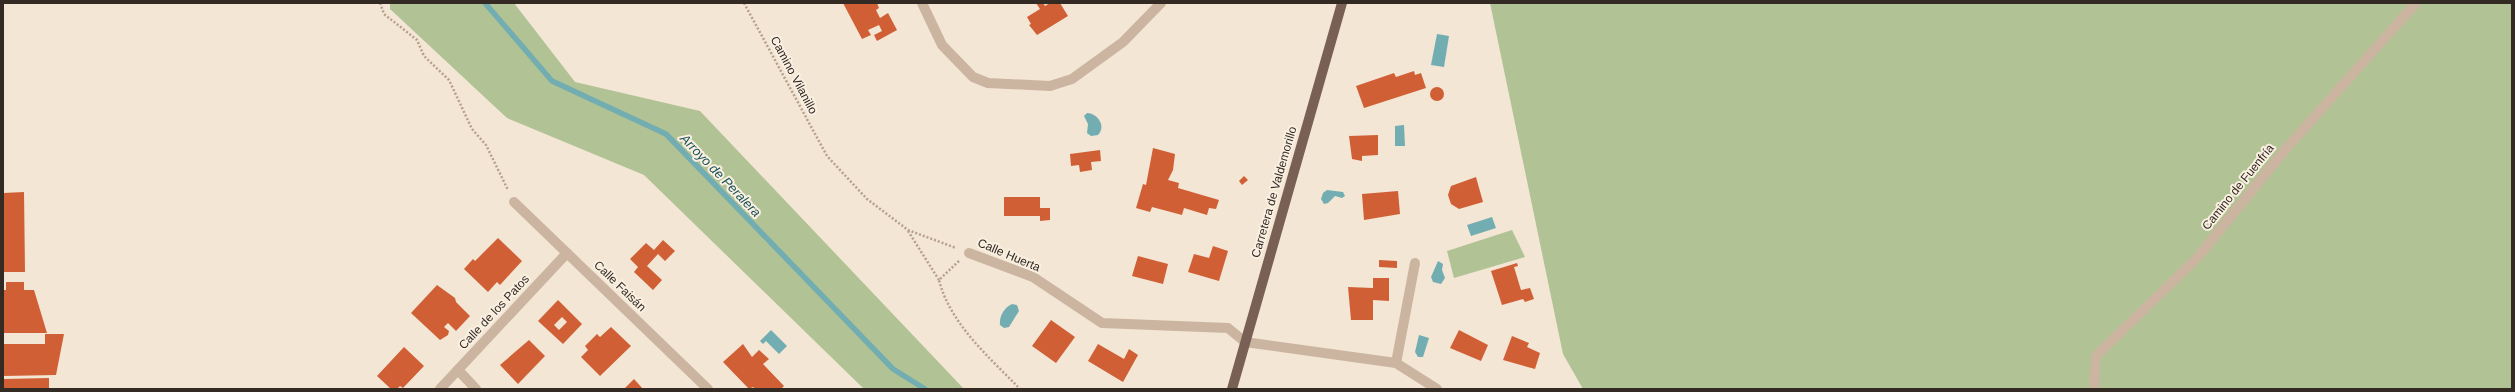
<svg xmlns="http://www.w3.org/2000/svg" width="2515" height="392" font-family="Arial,sans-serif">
<rect width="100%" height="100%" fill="#f3e6d5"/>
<g fill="#b1c294">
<polygon points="390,3 514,3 575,82 700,111 964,389 864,389 644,175 507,118 390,9"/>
<polygon points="1490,3 2512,3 2512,389 1583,389 1563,354"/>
<polygon points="1512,230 1525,257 1454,278 1447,251"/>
</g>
<g fill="#72adb2">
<polygon points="1437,34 1449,36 1444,67 1431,65"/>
<path d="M1087,113c10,0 20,13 11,22l-7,1 -4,-3 1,-9 -4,-8z"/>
<polygon points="1404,125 1405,146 1395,146 1395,126"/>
<polygon points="1327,190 1343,192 1345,196 1342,198 1335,196 1328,203 1324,204 1321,199 1323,193"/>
<polygon points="1492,217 1496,228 1471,236 1467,225"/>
<polygon points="1438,261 1443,264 1442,270 1445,278 1441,284 1433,282 1431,277"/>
<path d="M1012,304l5,1 2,6 -10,16 -5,1 -4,-3c-1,-9 4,-17 12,-21z"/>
<polygon points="771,330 787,346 779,354 766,341 763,344 760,341"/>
<polygon points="1419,335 1429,338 1423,357 1418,357 1415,352"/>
</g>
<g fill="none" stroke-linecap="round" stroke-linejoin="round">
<polyline stroke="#72adb2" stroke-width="5.5" points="485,3 552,81 666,134 893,369 925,389"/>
</g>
<g fill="#d15f35" fill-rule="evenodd">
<polygon points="843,3 877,3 879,8 876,10 880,18 888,13 897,30 877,41 874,35 882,31 879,25 868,30 871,35 862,39"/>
<polygon points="1036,3 1043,3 1045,6 1050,3 1060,3 1068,16 1037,35 1029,25 1031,24 1027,17 1040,9"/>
<polygon points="1414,71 1415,75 1421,73 1426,88 1364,108 1356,86 1394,73 1396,77"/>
<circle cx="1437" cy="94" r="7"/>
<polygon points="1378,135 1378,155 1362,156 1362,161 1352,159 1349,136"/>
<polygon points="1153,148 1175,154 1173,170 1168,180 1179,183 1178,188 1219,200 1216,209 1209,208 1207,215 1184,208 1182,215 1152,207 1150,212 1136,208 1143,184 1146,185"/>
<polygon points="1100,150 1101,161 1091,162 1092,170 1080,172 1079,165 1071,166 1070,154"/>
<polygon points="1244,176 1248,180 1242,185 1239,181"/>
<polygon points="1476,177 1483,202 1459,209 1451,204 1448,195 1451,186"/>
<polygon points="1398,191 1400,214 1364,220 1362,194"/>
<polygon points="24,192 25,272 3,272 3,193"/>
<polygon points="1004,197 1040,197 1040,208 1050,208 1050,220 1040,221 1040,216 1004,216"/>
<polygon points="498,238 522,261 500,285 497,282 488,292 464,269 473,259 475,261"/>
<polygon points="663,240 675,251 665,261 658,254 647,266 662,280 653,290 634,272 638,267 630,259 646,243 654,250"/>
<polygon points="1213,246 1228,251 1219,281 1188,272 1194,254 1209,258"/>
<polygon points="1138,256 1168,264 1163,284 1132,276"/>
<polygon points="1379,260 1397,261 1397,268 1379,267"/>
<polygon points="1517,263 1518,266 1514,267 1521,290 1530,288 1534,299 1525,302 1523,299 1502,305 1491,271"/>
<polygon points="1373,278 1389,278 1389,301 1373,300 1373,320 1351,320 1348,287 1373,288"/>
<polygon points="6,282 24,282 24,290 34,290 47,333 3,333 3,290 6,290"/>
<polygon points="437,285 455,298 456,302 470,316 456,331 448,323 444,327 449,331 448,335 440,340 411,313"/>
<path d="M558,300l24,24 -19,20 -25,-23zM562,317l5,5 -8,8 -5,-5z"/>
<polygon points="1051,320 1075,337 1056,363 1032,346"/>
<polygon points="611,327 631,346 600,376 581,357 588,350 585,346 597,334 600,337"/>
<polygon points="1459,330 1488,345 1481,361 1450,348"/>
<polygon points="45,334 64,334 56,375 3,376 3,344 45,344"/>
<polygon points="1512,336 1529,343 1527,347 1540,353 1535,369 1503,360"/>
<polygon points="529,340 545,356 518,384 500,365"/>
<polygon points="743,344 752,357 759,350 769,359 763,364 784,386 781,389 755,389 753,387 749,389 723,362"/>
<polygon points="1098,344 1124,359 1129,349 1138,355 1123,382 1088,361"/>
<polygon points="404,347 424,366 403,388 400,386 397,389 391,389 377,376"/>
<polygon points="49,378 49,389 3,389 3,379"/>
<polygon points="634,379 643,389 624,389"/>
</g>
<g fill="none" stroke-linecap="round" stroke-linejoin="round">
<g stroke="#b79f8b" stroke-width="2.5" stroke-dasharray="2 2" stroke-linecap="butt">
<polyline points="380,3 384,14 417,40 424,56 449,80 472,129 486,145 508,190"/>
<polyline points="744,3 827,156 867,199 908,230 956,248"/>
<polyline points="908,231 939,280"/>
<path d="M959,261l-20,19c11,44 51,78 81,109"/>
</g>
<g stroke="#cbb5a0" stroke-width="10">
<polyline points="922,3 942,45 973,77 988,83 1050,86 1072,79 1123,42 1161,3"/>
<polyline points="514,202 708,389"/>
<polyline points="969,253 1033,277 1102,323 1228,328 1245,342 1396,363 1437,389"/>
<polyline points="1396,363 1415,263"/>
<polyline points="458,370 476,389"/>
<polyline points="440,389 567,253"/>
<polyline points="2094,389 2096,356 2198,257 2284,151 2416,3"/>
</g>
<polyline stroke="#786154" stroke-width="10" points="1232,389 1342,3"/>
</g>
<g text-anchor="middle" stroke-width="4" stroke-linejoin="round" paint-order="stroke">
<g font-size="12" fill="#342a24" stroke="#faf0e1">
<text transform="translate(794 75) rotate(62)" y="4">Camino Vilanillo</text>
<text transform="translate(2238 187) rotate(-51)" y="4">Camino de Fuenfría</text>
<text transform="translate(1274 192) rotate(-74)" y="4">Carretera de Valdemorillo</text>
<text transform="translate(1009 255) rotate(23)" y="4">Calle Huerta</text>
<text transform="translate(620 286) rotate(44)" y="4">Calle Faisán</text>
<text transform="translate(494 312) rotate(-47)" y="4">Calle de los Patos</text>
</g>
<g font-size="13" font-style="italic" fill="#175259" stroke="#faf0e1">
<text transform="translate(721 175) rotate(46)" y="5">Arroyo de Peralera</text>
</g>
</g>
<rect width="2515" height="392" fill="none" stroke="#342a24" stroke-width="8"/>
</svg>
